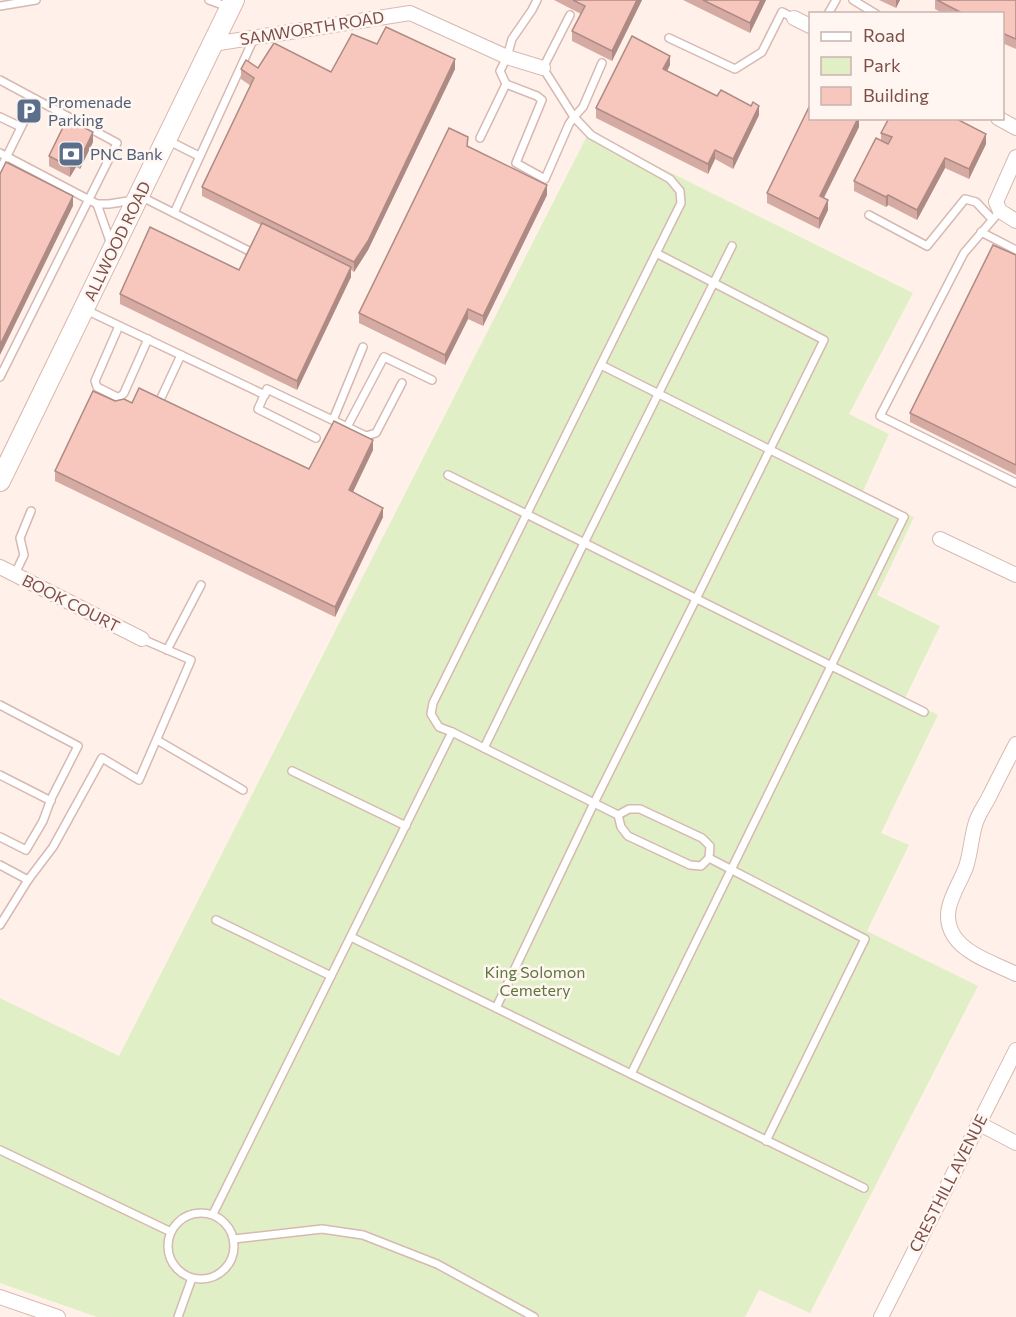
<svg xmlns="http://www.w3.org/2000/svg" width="1016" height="1317" font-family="Commissioner,sans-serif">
<rect width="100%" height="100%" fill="#fff1e9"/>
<polygon fill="#e0efc5" points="589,132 913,293 849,414 889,434 863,491 914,517 877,595 940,626 905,698 938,715 881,833 909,845 867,931 978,986 810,1313 759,1290 745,1317 97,1317 0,1283 0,998 119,1056"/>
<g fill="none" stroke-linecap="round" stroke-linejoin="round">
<g stroke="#d7b9b1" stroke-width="10">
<g id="lane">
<polyline points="209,0 228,7"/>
<polyline points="537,0 532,10 512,39 507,57 500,71 506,84 537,96 542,100 516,163 545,179 569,124 574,117 543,68 570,15"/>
<polyline points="853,0 876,14"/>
<polyline points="0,6 36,0"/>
<polyline points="828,14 836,0"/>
<polyline points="669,38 735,69 762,52 782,12 794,18"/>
<polyline points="0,80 117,143 0,377"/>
<polyline points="0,117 21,127"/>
<polyline points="480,138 506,84"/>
<polyline points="169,141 199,156"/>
<polyline points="0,153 97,204 109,204 134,200"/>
<polyline points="0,170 35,99"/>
<polyline points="142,197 249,251"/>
<polyline points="97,204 111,244"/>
<polyline points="1000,211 964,253 880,416 1016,483"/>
<polyline points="174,213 254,38"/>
<polyline points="869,215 927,246 965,199 976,202 992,219"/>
<polyline points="981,232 1016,250"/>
<polyline points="86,310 265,395"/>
<polyline points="119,326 95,381 97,387 117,397 120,397 124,393 148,339"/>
<polyline points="601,365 904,517 631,1074"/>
<polyline points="161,398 181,355"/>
<polyline points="333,420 363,347"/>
<polyline points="347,427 384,357 432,380"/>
<polyline points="316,438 258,409 267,389 366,436 376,433 402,383"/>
<polyline points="448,475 924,712"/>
<polyline points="15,574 24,555 20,538 31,511"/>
<polyline points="167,650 201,585"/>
<polyline points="0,705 78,746 51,799 43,821 26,850 0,837"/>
<polyline points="452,732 618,815"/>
<polyline points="157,740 243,790"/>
<polyline points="484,748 584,543 732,246"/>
<polyline points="292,771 406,826"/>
<polyline points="0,775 51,801"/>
<polygon points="629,809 640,809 702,838 710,846 709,858 701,866 690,865 628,836 621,827 618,815"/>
<polyline points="709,858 865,939 766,1141"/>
<polyline points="0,865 28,880 53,847 102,758 139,780 191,660 142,639"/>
<polyline points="216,920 331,976"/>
<polyline points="0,925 28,880"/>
<polyline points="351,937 864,1188"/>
<polyline points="496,1008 594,803 696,599 824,340 656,253"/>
<polyline points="0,1150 171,1232"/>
<circle cx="201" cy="1246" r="33"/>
<polyline points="213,1214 452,732 439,727 431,714 433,703 681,203 680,191 670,179 591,135 574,117 583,107 602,63"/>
<polyline points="234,1239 322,1229 363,1235 437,1264 534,1317"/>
<polyline points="178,1317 192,1278"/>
</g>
</g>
<g stroke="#d7b9b1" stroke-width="16">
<g id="street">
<polyline points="794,18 810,26"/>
<polyline points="213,44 410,13 507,57 543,68"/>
<polyline points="998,118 1016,128"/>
<polyline points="1016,157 996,202 1000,211 1016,221"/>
<polyline points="940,539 1016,575"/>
<polyline points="0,567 142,639"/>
<path d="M1016,744c-9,17 -18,35 -27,53 -4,8 -10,16 -13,25 -5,15 -5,30 -10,45 -8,22 -28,44 -12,69 12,19 42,28 62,38"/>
<polyline points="978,1123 1016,1143"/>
<polyline points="0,1297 58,1317"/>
<polyline points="881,1317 1016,1050"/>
</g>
</g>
<g stroke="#dbb7ae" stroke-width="22">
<polyline id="secondary" points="0,481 234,0"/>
</g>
<use href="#lane" stroke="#fff" stroke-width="7"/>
<use href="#street" stroke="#fff" stroke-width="14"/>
<use href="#secondary" stroke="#fff" stroke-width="20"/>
</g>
<g fill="#d4aaa3">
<polygon points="554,0 642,0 612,61 572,41 572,31 581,14"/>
<polygon points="683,0 766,0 750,33"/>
<polygon points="879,0 900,0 896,8"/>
<polygon points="935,0 1016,0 1016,49 1002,43 1002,14 944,14 935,9"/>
<polygon points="377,44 455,69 368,250 354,272 351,270 351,277 297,390 120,304 120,294 239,270 261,225 202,196 202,187 251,86 241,79 241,69 258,68 331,72"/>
<polygon points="670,65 667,71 717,96 759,115 733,169 715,159 708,174 596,118 596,108"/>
<polygon points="859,118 859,127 824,198 828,210 819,229 767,203 767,193"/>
<polygon points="881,133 986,144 969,179 945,168 917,220 888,205 886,207 854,191 854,181 881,141"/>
<polygon points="93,142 80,169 76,167 70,177 49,166 49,156"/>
<polygon points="468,147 547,195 483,326 468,319 445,365 359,323 359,313"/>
<polygon points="1016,255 1016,475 910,422 910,413"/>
<polygon points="115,401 309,469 373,450 353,492 383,517 335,617 55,481 55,471"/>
</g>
<g fill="#ad8b84">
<polygon points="637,0 642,0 612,61 612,51"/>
<polygon points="761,0 766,0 750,33 750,23"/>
<polygon points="896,0 900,0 896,8"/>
<polygon points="670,56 670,65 663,79 663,69"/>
<polygon points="455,59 455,69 368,250 354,272 354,262"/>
<polygon points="759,106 759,115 733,169 733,159"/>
<polygon points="858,118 859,118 859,127 820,205 820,196"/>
<polygon points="93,132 93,142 80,169 80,159"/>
<polygon points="986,134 986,144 969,179 969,169"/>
<polygon points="715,150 715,159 708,174 708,164"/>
<polygon points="76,157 76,167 70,177 70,167"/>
<polygon points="945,158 945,168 917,220 917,210"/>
<polygon points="547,185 547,195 483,326 483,316"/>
<polygon points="888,195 888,205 886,207 886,197"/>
<polygon points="73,196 73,206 0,355 0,345"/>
<polygon points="828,200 828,210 819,229 819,219"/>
<polygon points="351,267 351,277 297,390 297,381"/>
<polygon points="468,309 468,319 445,365 445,355"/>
<polygon points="373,440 373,450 349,500 349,490"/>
<polygon points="383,508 383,517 335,617 335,607"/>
</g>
<g fill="#f7c6bd" stroke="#ad8b84" stroke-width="1.5">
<polygon points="573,0 637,0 612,51 572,31 585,6"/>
<polygon points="703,0 761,0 750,23"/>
<polygon points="937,0 1016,0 1016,39 1002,33 1002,14 964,14"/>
<polygon points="386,27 455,59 368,241 354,262 202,187 254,78 241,69 246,60 258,68 274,43 331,72 352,34 377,44"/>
<polygon points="632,36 670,56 663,69 717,96 721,90 751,106 753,102 759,106 733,159 715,150 708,164 596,108"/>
<polygon points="810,105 810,118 858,118 820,196 828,200 819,219 767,193"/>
<polygon points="889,118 955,118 986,134 969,169 945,158 917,210 888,195 886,197 854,181 876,138 888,144 892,137 881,133"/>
<polygon points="67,119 93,132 80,159 76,157 70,167 49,156"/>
<polygon points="449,128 468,137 467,146 547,185 483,316 468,309 445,355 359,313"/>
<polygon points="6,162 73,196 0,345 0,174"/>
<polygon points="262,223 351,267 297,381 120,294 150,227 239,270"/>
<polygon points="993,245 1016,255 1016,465 910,413"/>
<polygon points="139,388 309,469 334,421 373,440 349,490 383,508 335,607 55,471 93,391 115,401 124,399 132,403"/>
</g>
<defs>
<g id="parking-square" transform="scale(1.35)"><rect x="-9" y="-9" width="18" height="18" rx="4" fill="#5c6f8a" stroke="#fff6f2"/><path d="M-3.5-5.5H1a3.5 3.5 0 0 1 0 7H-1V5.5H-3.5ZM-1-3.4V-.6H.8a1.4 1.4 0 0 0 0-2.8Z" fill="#fff"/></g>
<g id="bank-square" transform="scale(1.35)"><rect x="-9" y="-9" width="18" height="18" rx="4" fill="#5c6f8a" stroke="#fff6f2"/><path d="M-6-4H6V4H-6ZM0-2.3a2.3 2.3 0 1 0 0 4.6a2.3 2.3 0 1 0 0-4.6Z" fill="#fff"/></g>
</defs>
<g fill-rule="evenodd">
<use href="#parking-square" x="29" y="111"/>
<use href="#bank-square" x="71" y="154"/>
</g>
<g text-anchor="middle" stroke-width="5" stroke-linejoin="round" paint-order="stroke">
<g font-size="16" fill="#7d4e48" stroke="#fff6f2">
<text transform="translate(312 28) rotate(-9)" y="6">SAMWORTH ROAD</text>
<text transform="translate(117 241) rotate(-64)" y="6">ALLWOOD ROAD</text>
<text transform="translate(71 603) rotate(27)" y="6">BOOK COURT</text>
<text transform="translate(948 1183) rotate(-63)" y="6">CRESTHILL AVENUE</text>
</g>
<g font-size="16" fill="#4e5e75" stroke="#fff6f2" text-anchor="start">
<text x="48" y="108">Promenade<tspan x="48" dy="18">Parking</tspan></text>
<text x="90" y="160">PNC Bank</text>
</g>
<g font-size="16" fill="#5b7739" stroke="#fff6f2">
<text x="535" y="978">King Solomon<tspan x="535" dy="18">Cemetery</tspan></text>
</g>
</g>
<rect x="809" y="12" width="195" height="108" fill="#fff6f2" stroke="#cbb3ae" stroke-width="1.5"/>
<rect x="821" y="32" width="30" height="9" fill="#ffffff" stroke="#cbb3ae" stroke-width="1.5"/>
<text x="863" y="42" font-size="18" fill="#7d4e48">Road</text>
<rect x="821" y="57" width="30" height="18" fill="#e0efc5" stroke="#cbb3ae" stroke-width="1.5"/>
<text x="863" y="72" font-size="18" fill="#7d4e48">Park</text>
<rect x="821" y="87" width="30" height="18" fill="#f7c6bd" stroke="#cbb3ae" stroke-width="1.5"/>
<text x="863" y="102" font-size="18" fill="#7d4e48">Building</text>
</svg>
